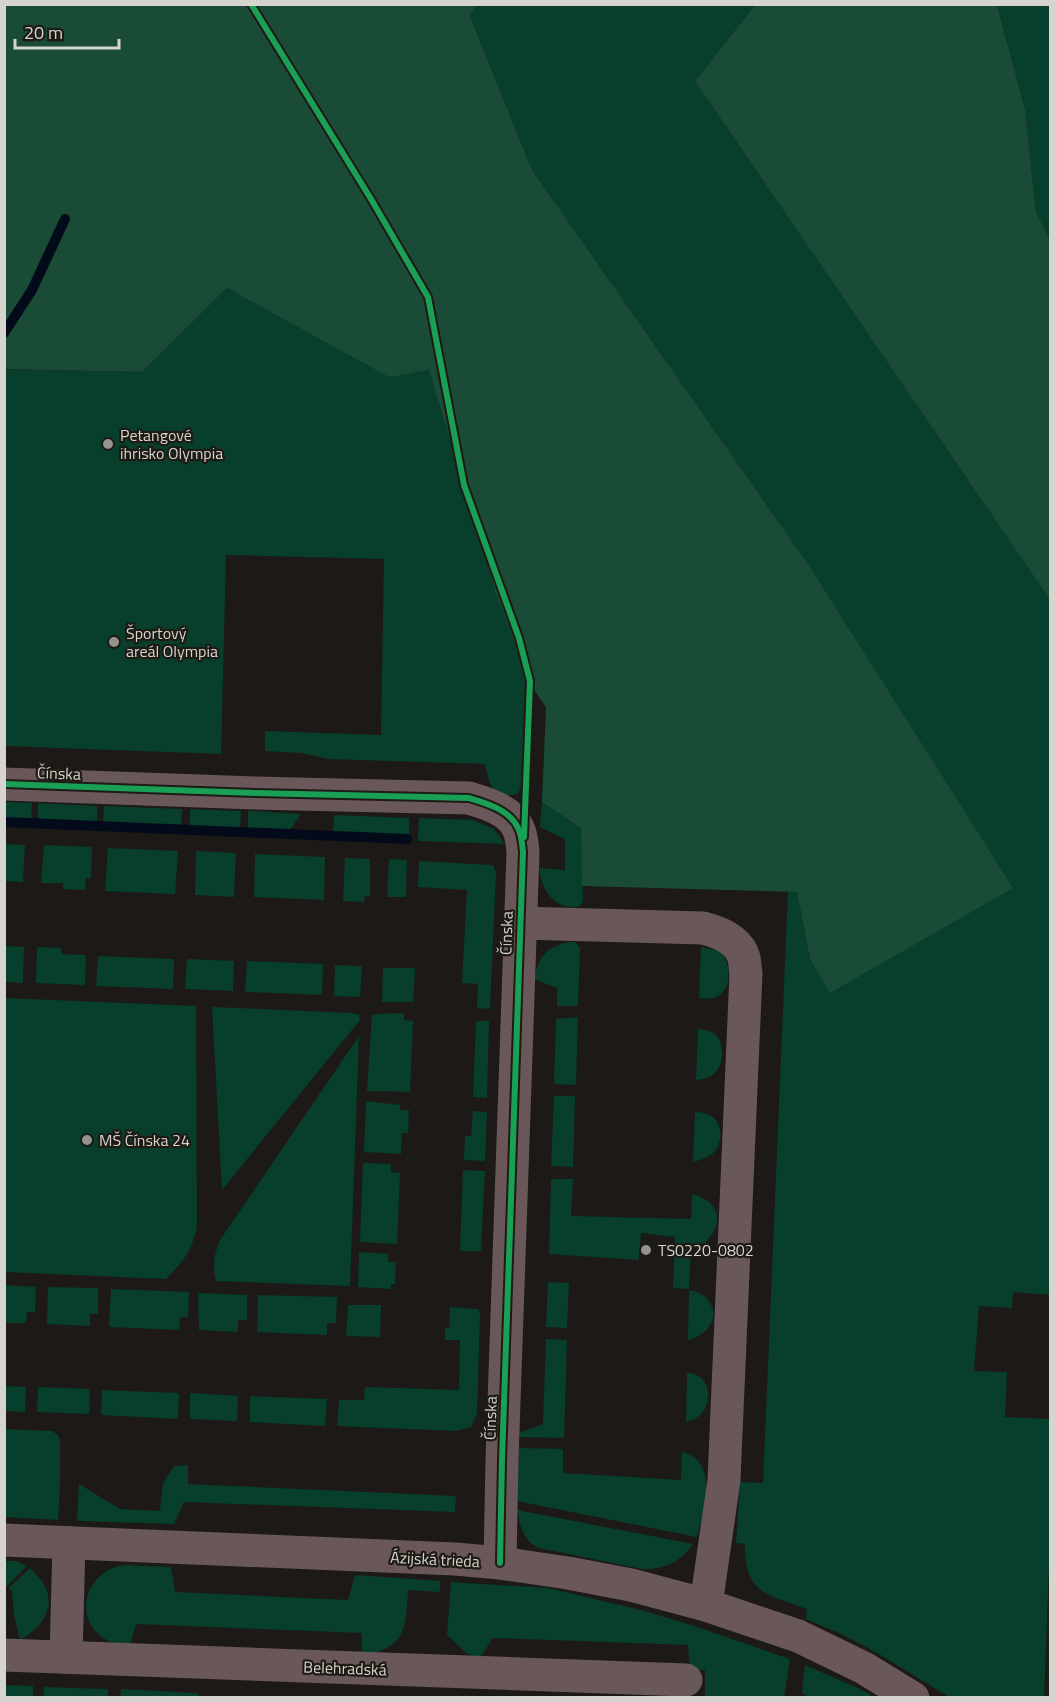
<svg xmlns="http://www.w3.org/2000/svg" width="1055" height="1702" font-family="'Titillium Web',sans-serif">
<rect width="100%" height="100%" fill="#1c1916"/>
<g fill="#073f2c">
<path d="M476,4l279,1 -60,76 355,519v695l-37,-3 -1,16 -33,-2 -5,65 33,1 -2,45 45,2v123l-6,155h-95l-70,-43 -38,-20 -35,-15 1,-10c-40,-15 -63,-15 -62,-65l-9,-1 4,-61 23,1 25,-591h9l13,67 -4,-398 -274,-391 -62,-154z"/>
<polygon points="997,5 1050,5 1050,240 1036,212 1025,109"/>
<path d="M227,288l162,88 40,-6c23,73 42,147 66,220 11,34 31,68 33,104l-5,87 -5,13c-27,6 -28,-9 -33,-30l-156,-5 -28,-6 -36,-2v-20l116,4 3,-176 -158,-4 -5,199 -216,-8 -1,-377 138,3z"/>
<polygon points="5,802 32,803 31,826 5,825"/>
<path d="M542,802l39,26 2,73 -3,5c-24,6 -39,-16 -41,-38l26,2v-31l-25,-12z"/>
<polygon points="38,803 97,806 97,828 38,826"/>
<polygon points="104,806 182,809 181,831 103,829"/>
<polygon points="190,809 241,811 240,834 190,832"/>
<polygon points="248,811 301,814 286,836 248,834"/>
<polygon points="334,815 409,818 409,841 333,838"/>
<polygon points="419,818 472,820 494,829 505,844 418,841"/>
<polygon points="5,844 25,845 23,882 5,881"/>
<polygon points="44,845 92,847 91,878 86,878 85,890 63,889 63,883 41,883"/>
<polygon points="108,848 178,851 175,894 105,891"/>
<polygon points="196,851 236,853 234,897 195,895"/>
<polygon points="255,854 325,857 324,900 254,897"/>
<polygon points="345,858 370,859 370,896 365,896 364,902 343,901"/>
<polygon points="389,859 407,860 406,897 387,897"/>
<polygon points="419,861 493,865 496,872 490,1009 477,1008 478,984 462,983 467,890 418,887"/>
<path d="M568,942h7l5,6 -2,58h-21v-18l-23,-9c6,-24 10,-30 34,-37z"/>
<polygon points="5,946 24,947 23,983 5,982"/>
<polygon points="37,947 61,948 61,954 86,955 85,985 36,983"/>
<path d="M701,947l19,4c11,12 14,39 -6,47 -5,1 -10,1 -15,0z"/>
<polygon points="98,956 174,959 173,989 96,986"/>
<polygon points="187,959 234,961 233,991 185,989"/>
<polygon points="247,961 323,964 322,995 245,992"/>
<polygon points="335,965 362,966 360,997 334,996"/>
<polygon points="383,968 415,968 413,1002 382,1002"/>
<path d="M5,998l191,8 1,222c-7,26 -13,32 -31,51l-161,-7z"/>
<polygon points="212,1007 353,1013 359,1015 360,1020 222,1190"/>
<polygon points="404,1013 404,1020 413,1021 410,1092 367,1091 372,1015 376,1014"/>
<polygon points="578,1017 576,1085 554,1084 556,1019"/>
<polygon points="476,1021 489,1021 487,1098 473,1097"/>
<path d="M698,1029c7,1 12,1 18,6 9,9 8,31 -2,39 -5,4 -11,5 -18,6z"/>
<path d="M359,1036l-9,250 -134,-5c-4,-16 -2,-26 4,-41z"/>
<polygon points="554,1096 575,1096 573,1167 551,1166"/>
<polygon points="366,1101 400,1105 400,1110 409,1110 408,1133 402,1133 401,1154 364,1152"/>
<polygon points="473,1111 487,1112 485,1161 464,1160 465,1136 471,1136"/>
<path d="M695,1112c5,0 11,1 15,3 14,8 13,30 2,39 -5,4 -12,6 -19,8z"/>
<polygon points="363,1163 391,1164 391,1172 400,1173 397,1244 360,1242"/>
<polygon points="463,1170 485,1171 481,1251 460,1251"/>
<path d="M551,1179h22l-2,37 120,3 1,-25c28,7 33,29 13,49l-14,2 -2,44 -16,-1 2,-51 -34,-4 -2,27 -90,-6z"/>
<polygon points="359,1252 388,1254 388,1262 396,1262 395,1284 391,1284 391,1289 358,1287"/>
<polygon points="548,1282 569,1283 567,1328 546,1327"/>
<polygon points="5,1285 36,1287 35,1312 27,1312 26,1323 5,1323"/>
<polygon points="48,1287 98,1288 98,1314 90,1314 90,1326 47,1324"/>
<polygon points="111,1289 189,1292 188,1317 180,1317 179,1330 109,1327"/>
<path d="M689,1290c32,5 33,42 -1,50z"/>
<polygon points="198,1293 247,1295 247,1320 238,1320 238,1332 199,1330"/>
<polygon points="258,1295 337,1297 336,1323 327,1323 327,1335 257,1332"/>
<polygon points="348,1305 381,1305 380,1337 346,1336"/>
<polygon points="450,1307 478,1309 480,1314 477,1413 471,1427 456,1431 337,1426 339,1400 364,1400 365,1387 459,1390 460,1340 445,1340 445,1328 449,1328"/>
<polygon points="546,1339 567,1340 564,1438 519,1437 519,1433 543,1424"/>
<path d="M687,1373c23,0 28,29 12,43 -4,3 -9,5 -13,6z"/>
<polygon points="4,1386 26,1387 25,1412 5,1411"/>
<polygon points="38,1387 90,1389 89,1414 37,1412"/>
<polygon points="102,1390 179,1393 178,1419 101,1415"/>
<polygon points="190,1393 238,1396 237,1421 190,1419"/>
<polygon points="250,1396 327,1399 325,1426 250,1422"/>
<polygon points="5,1429 52,1431 58,1435 60,1441 60,1484 58,1520 5,1517"/>
<path d="M519,1448l44,1v24l118,7 1,-28c38,10 22,58 15,85l-180,-36z"/>
<polygon points="188,1465 188,1484 456,1496 455,1512 184,1502 174,1524 77,1521 79,1484 120,1509 160,1511 163,1483 174,1466"/>
<path d="M517,1510l176,34c-12,18 -30,26 -51,25l-103,-21c-16,-7 -19,-22 -22,-38z"/>
<polygon points="5,1561 16,1561 27,1566 5,1588"/>
<path d="M125,1565l46,2 4,25 173,8 7,-25 85,6v11l-32,-2c-2,38 -2,59 -46,65v-22l-226,-9 -6,22c-13,-2 -25,-4 -34,-14 -23,-26 -3,-64 29,-67z"/>
<path d="M30,1568c30,26 22,54 -10,72l-6,-25 -2,-25 -4,-1z"/>
<polygon points="451,1582 548,1588 641,1610 691,1625 790,1659 784,1697 705,1697 705,1670 690,1670 688,1645 493,1638 479,1659 465,1652 447,1635"/>
<polygon points="805,1665 860,1689 874,1697 809,1697 803,1694 802,1690"/>
<polygon points="5,1685 33,1686 33,1697 5,1697"/>
<polygon points="44,1687 105,1689 108,1690 108,1697 44,1697"/>
<polygon points="123,1689 194,1693 198,1694 199,1697 120,1697 121,1690"/>
</g>
<g fill="#1a4b37">
<polygon points="5,4 476,5 470,16 532,170 806,561 1013,888 830,993 810,959 797,892 582,886 581,828 542,802 546,707 532,687 495,591 429,370 389,377 227,288 142,372 5,369"/>
<polygon points="755,5 997,5 1025,109 1036,212 1050,240 1050,600 695,81"/>
</g>
<g fill="none" stroke-linecap="round" stroke-linejoin="round">
<g stroke="#030b1a" stroke-width="10">
<polyline points="4,333 32,290 65,219"/>
<polyline points="4,822 407,839"/>
</g>
<g stroke="#695759" stroke-width="33">
<path d="M4,784l251,9 214,5c17,5 41,12 49,30 4,8 4,16 5,24l-21,608 -2,103"/>
<path d="M520,923l183,5c16,4 36,12 41,30 1,5 1,10 2,15l-22,507 -18,125"/>
<polyline points="4,1540 455,1559 500,1563 568,1573 631,1585 706,1605 798,1636 864,1668 913,1698"/>
<polyline points="4,1655 686,1680"/>
<polyline points="66,1657 69,1543"/>
</g>
<g stroke="#1e1a14" stroke-width="10">
<g id="cycleway">
<polyline points="251,4 371,199 428,297 464,485 519,638 530,681 524,837"/>
<path d="M4,784l251,9 214,5c17,5 41,12 49,30 4,8 4,16 5,24l-21,608 -2,103"/>
</g>
</g>
<use href="#cycleway" stroke="#1a9f57" stroke-width="6"/>
</g>
<g fill="#95938e" stroke="#1e1a14" stroke-width="2">
<circle cx="108" cy="444" r="6"/>
<circle cx="114" cy="642" r="6"/>
<circle cx="87" cy="1140" r="6"/>
<circle cx="646" cy="1250" r="6"/>
</g>
<g text-anchor="middle" stroke-width="4.5" stroke-linejoin="round" paint-order="stroke">
<g font-size="16" fill="#d6d4cf" stroke="#1e1a14" text-anchor="start">
<text x="120" y="441">Petangové<tspan x="120" dy="18">ihrisko Olympia</tspan></text>
<text x="126" y="639">Športový<tspan x="126" dy="18">areál Olympia</tspan></text>
<text x="99" y="1146">MŠ Čínska 24</text>
<text x="658" y="1256">TS0220-0802</text>
</g>
<g font-size="16" fill="#d6d4cf" stroke="#1e1a14">
<text transform="translate(59 773) rotate(2)" y="6">Čínska</text>
<text transform="translate(506 933) rotate(-88)" y="6">Čínska</text>
<text transform="translate(490 1418) rotate(-88)" y="6">Čínska</text>
<text transform="translate(435 1559) rotate(3)" y="6">Ázijská trieda</text>
<text transform="translate(345 1668) rotate(2)" y="6">Belehradská</text>
</g>
</g>
<rect width="1055" height="1702" fill="none" stroke="#d6d4cf" stroke-width="12"/>
<path d="M15 39v9h104v-9" fill="none" stroke="#d6d4cf" stroke-width="3"/>
<text x="24" y="39" font-size="18" fill="#d6d4cf" stroke="#1e1a14" stroke-width="4.5" paint-order="stroke">20 m</text>
</svg>
